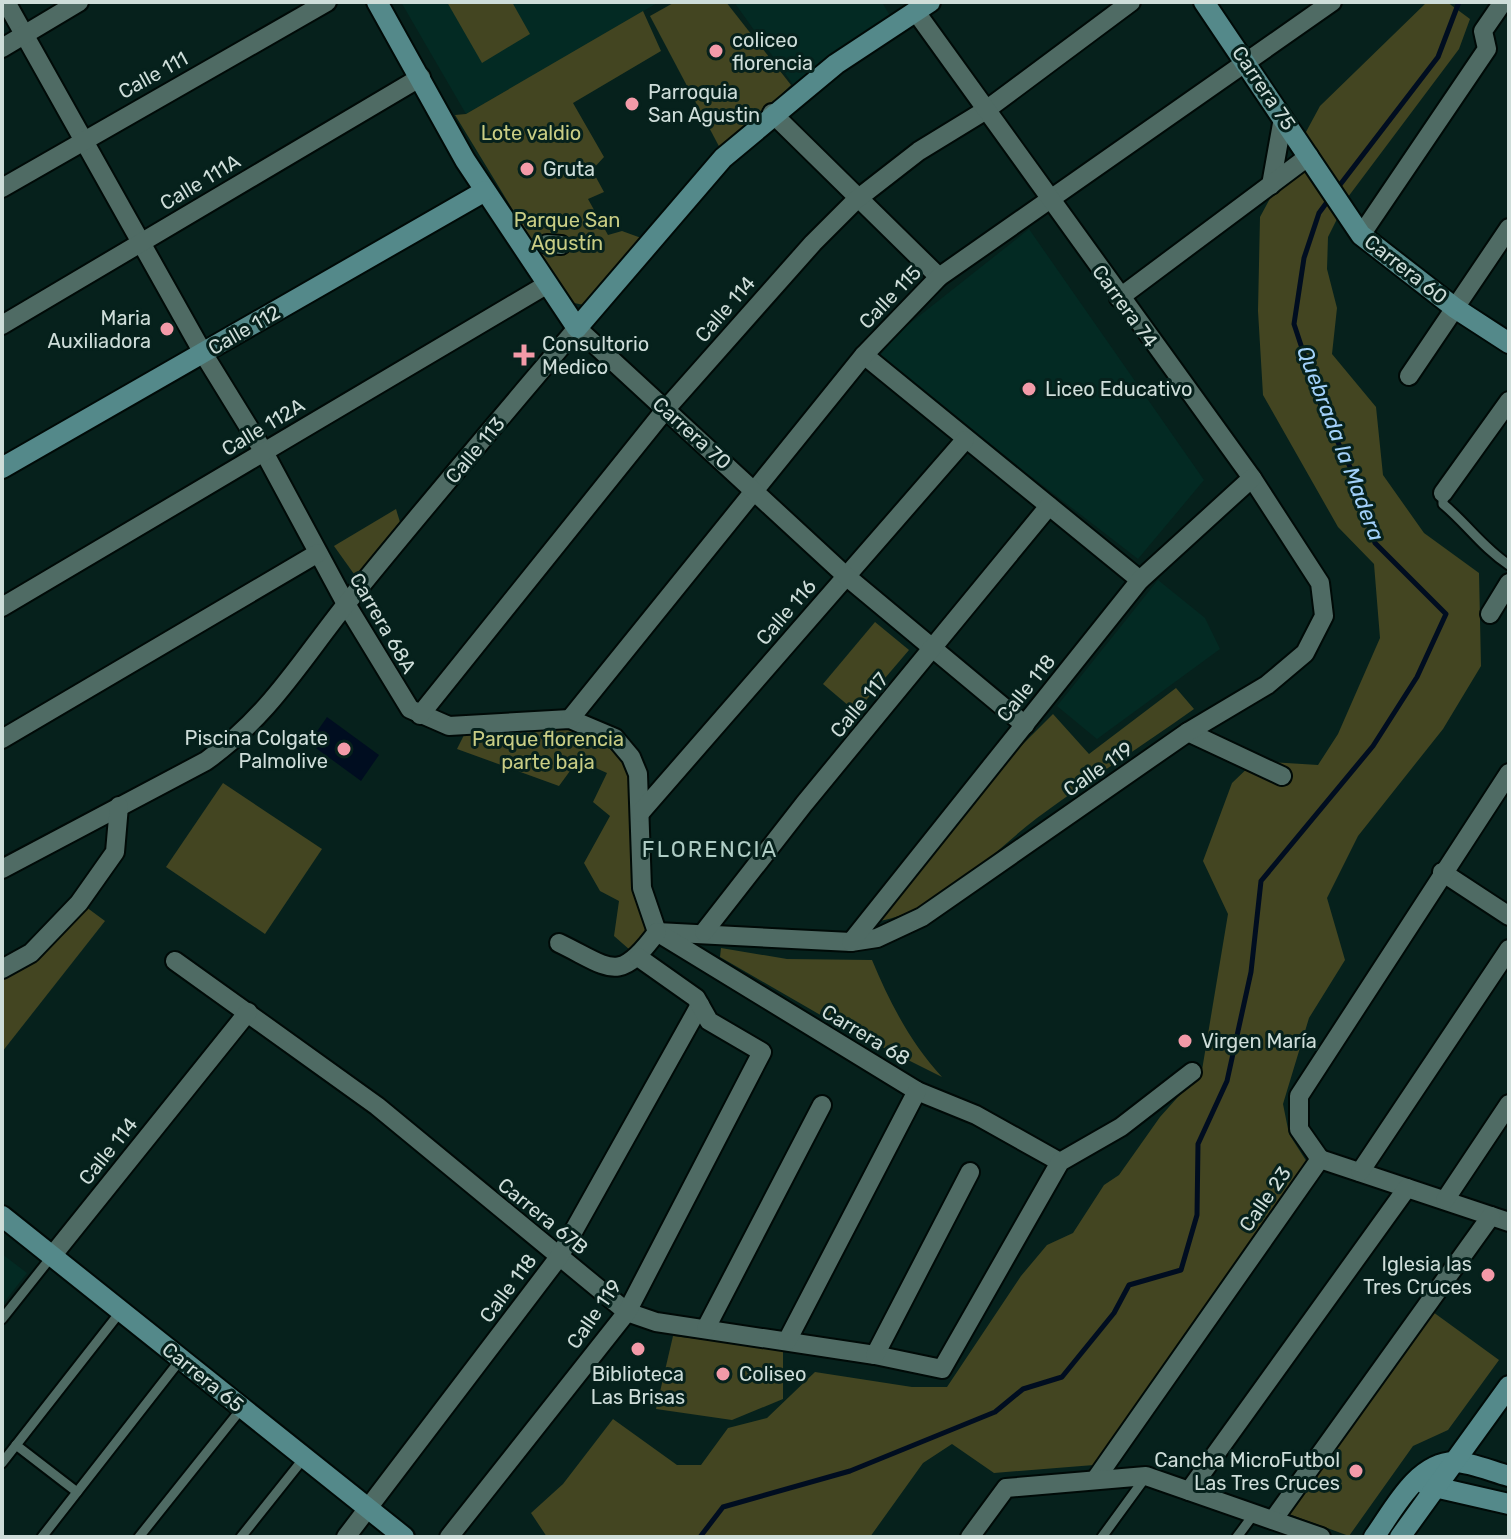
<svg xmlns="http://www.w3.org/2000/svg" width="1511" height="1539" font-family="Rubik,sans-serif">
<rect width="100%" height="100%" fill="#06211c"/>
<g fill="#032a23">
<polygon points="401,2 659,2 466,114"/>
<polygon points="734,2 882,2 893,21 794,86"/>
<polygon points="1029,229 1204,480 1138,559 878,358 899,332"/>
<polygon points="1158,580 1205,618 1220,649 1097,739 1057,706"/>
<polygon points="2,1254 27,1273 2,1305"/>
</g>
<g fill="#434521">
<polygon points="447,2 512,2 530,34 482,63"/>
<polygon points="675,2 726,2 791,85 722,152 650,16"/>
<polygon points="1427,2 1447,2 1470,19 1459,49 1348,197 1328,237 1327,269 1337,308 1332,354 1376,407 1383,475 1424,533 1479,573 1481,666 1443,729 1358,836 1327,898 1345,960 1309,1018 1283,1104 1289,1134 1307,1162 1094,1465 994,1473 952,1444 923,1463 870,1537 547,1537 531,1513 563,1484 613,1419 677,1465 701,1465 728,1428 767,1418 815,1372 912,1387 947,1387 1021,1276 1047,1245 1073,1233 1104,1185 1119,1175 1160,1117 1202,1070 1228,914 1203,861 1232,783 1255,761 1318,765 1338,734 1380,638 1374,564 1338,527 1263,395 1258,311 1260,217 1320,106"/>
<polygon points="643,11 661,51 573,103 604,157 592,170 604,192 588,199 608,235 622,231 644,239 584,305 569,302 455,115 466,114"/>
<polygon points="396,509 403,532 359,581 334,546"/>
<polygon points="875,622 909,650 856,712 823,684"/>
<path d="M1176,688l18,21c-52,37 -106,71 -157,109 -48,37 -95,91 -157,103l137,-171 36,-36 36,40z"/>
<polygon points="572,726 605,738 627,763 657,932 638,957 614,936 619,901 600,891 584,863 610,816 593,802 607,773 578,760 559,786 457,749 468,727"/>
<polygon points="223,783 322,849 265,934 166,867"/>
<polygon points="82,904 105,921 2,1052 2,975"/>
<path d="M721,948l66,11 85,1c18,43 38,82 70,117l-106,-53 -116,-67z"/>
<polygon points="1433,1312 1499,1360 1448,1430 1413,1446 1349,1536 1286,1513"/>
<polygon points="673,1336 783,1349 783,1399 732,1420 656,1409"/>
</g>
<polygon fill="#000d20" points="327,717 379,755 361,781 309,743"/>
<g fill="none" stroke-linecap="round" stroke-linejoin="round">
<g stroke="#000d20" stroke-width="5">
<polyline points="1336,190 1438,57 1459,2"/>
<polyline points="700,1537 723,1507 850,1471 995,1412 1023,1389 1062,1377 1114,1313 1129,1285 1181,1270 1197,1215 1198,1144 1227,1081 1251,972 1261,881 1373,746 1417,677 1446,614 1375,543 1351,469 1323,412 1294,324 1304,258 1319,213 1330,198"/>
</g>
<g stroke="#000a07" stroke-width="13">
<g id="lane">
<path d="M1443,493v11c24,20 40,44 66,61"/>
<polyline points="2,1319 52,1256"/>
<polyline points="16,1445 77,1492"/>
<polyline points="2,1463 121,1311"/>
<polyline points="42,1537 181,1359"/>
<polyline points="139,1537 242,1408"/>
<polyline points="241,1537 304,1458"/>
<polyline points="1102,1537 1145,1478"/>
<polyline points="1237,1537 1254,1514"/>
</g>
</g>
<g stroke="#000a07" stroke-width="22">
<g id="street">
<polyline points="6,2 203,353 264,452 346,604 410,709 449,726 570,719 615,738 631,757 638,774 642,888 657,932"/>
<polyline points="2,48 79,2"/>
<polyline points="772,113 939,277"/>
<polyline points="1271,185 1283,118"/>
<polyline points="2,188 327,2"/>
<polyline points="1361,235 1487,49 1483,31 1503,2"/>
<polyline points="547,244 561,245"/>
<polyline points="1119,298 1309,156"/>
<polyline points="2,325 421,77"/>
<polyline points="864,355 1140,580"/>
<polyline points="1409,376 1509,228"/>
<polyline points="1443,493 1509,401"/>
<polyline points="2,607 546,285"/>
<polyline points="1490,614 1509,583"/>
<polyline points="420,715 665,410 813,243 856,200 919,151 986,110 1131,2"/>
<polyline points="570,719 864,355 939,277 1332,2"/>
<polyline points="1188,732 1282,776"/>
<polyline points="2,739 318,553"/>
<polyline points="640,813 965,440"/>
<path d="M2,869l204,-108c63,-45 94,-99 141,-158 75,-93 153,-184 230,-275l269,248 179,149"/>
<polyline points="1442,872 1509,916"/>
<polyline points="657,932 851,942 877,938 922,917 1188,732 1267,685 1305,653 1324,616 1320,583 1252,478 916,12"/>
<polyline points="657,932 917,1091 976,1115 1060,1162"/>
<polyline points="704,932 804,804 1049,506"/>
<polyline points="851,942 1140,580 1252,478"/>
<path d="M559,943c52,25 59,42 98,-11"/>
<polyline points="175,961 377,1106 627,1312 656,1322 875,1355 942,1369 1060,1162 1121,1127 1192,1072"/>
<polyline points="2,969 31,953 79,903 115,852 119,806"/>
<polyline points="1320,1159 1509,1222"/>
<polyline points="1360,1172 1509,949"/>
<polyline points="1445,1200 1509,1104"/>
<polyline points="52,1256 248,1012"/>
<polyline points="706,1328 822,1105"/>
<polyline points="787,1341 917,1091"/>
<polyline points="875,1355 970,1172"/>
<polyline points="1095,1480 1320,1159 1299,1129 1299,1096 1509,773"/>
<polyline points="1189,1491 1407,1188"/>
<polyline points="1273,1520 1491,1216"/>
<polyline points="346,1537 559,1257 700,1005"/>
<polyline points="449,1537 627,1312 762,1052 709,1021 696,998 638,957"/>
<polyline points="970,1537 1006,1488 1146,1476 1321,1537"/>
</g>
</g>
<g stroke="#000a07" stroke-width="24">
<g id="secondary">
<polyline points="377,2 465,160 577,328 723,158 836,64 930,2"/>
<polyline points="1204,2 1361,235 1455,308 1509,343"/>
<polyline points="2,468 485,191"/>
<polyline points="2,1216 404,1537"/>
<polyline points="1426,1485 1509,1504"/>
<path d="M1374,1537c19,-26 42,-74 80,-75 17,0 39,10 55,14"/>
<polyline points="1400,1537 1509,1386"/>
</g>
</g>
<use href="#lane" stroke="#4f6b64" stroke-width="9"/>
<use href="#street" stroke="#4f6b64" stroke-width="18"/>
<use href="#secondary" stroke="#54898a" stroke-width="20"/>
</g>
<g fill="#f39aa8" stroke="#06211c" stroke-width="3">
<circle cx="716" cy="51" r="8"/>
<circle cx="632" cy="104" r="8"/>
<circle cx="527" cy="169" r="8"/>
<circle cx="167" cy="329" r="8"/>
<path d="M520 343h8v8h8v8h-8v8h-8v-8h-8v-8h8z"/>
<circle cx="1029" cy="389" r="8"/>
<circle cx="344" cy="749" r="8"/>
<circle cx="1185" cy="1041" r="8"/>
<circle cx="1488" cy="1275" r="8"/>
<circle cx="638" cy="1349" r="8"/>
<circle cx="723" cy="1374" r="8"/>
<circle cx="1356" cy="1471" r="8"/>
</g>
<g text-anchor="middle" stroke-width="6" stroke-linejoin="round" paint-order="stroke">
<g font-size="20" fill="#ceddd9" stroke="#06211c" text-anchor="start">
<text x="732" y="47">coliceo<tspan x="732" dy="23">florencia</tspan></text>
<text x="648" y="99">Parroquia<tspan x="648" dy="23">San Agustin</tspan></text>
<text x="543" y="176">Gruta</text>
<text x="151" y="325" text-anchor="end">Maria<tspan x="151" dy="23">Auxiliadora</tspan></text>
<text x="542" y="351">Consultorio<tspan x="542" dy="23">Medico</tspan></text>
<text x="1045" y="396">Liceo Educativo</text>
<text x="328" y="745" text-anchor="end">Piscina Colgate<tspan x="328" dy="23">Palmolive</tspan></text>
<text x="1201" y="1048">Virgen María</text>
<text x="1472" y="1271" text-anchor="end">Iglesia las<tspan x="1472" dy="23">Tres Cruces</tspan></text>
<text x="638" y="1381" text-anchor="middle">Biblioteca<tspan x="638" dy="23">Las Brisas</tspan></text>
<text x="739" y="1381">Coliseo</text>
<text x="1340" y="1467" text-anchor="end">Cancha MicroFutbol<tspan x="1340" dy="23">Las Tres Cruces</tspan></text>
</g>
<g font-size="20" fill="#ceddd9" stroke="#06211c">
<text transform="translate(153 75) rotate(-29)" y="7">Calle 111</text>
<text transform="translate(1264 88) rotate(56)" y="7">Carrera 75</text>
<text transform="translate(200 182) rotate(-31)" y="7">Calle 111A</text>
<text transform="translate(1406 269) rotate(38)" y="7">Carrera 60</text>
<text transform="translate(890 297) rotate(-46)" y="7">Calle 115</text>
<text transform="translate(1125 306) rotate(54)" y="7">Carrera 74</text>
<text transform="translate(725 309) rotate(-49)" y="7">Calle 114</text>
<text transform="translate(244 330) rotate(-30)" y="7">Calle 112</text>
<text transform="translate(263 427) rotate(-31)" y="7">Calle 112A</text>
<text transform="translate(692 433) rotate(42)" y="7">Carrera 70</text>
<text transform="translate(475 450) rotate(-50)" y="7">Calle 113</text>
<text transform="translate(786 612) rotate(-49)" y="7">Calle 116</text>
<text transform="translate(383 623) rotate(60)" y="7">Carrera 68A</text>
<text transform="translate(1026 688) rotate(-51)" y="7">Calle 118</text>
<text transform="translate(859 705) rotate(-50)" y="7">Calle 117</text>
<text transform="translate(1098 769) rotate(-35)" y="7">Calle 119</text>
<text transform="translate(866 1035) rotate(31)" y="7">Carrera 68</text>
<text transform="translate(108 1151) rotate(-51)" y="7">Calle 114</text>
<text transform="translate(1265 1199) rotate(-55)" y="7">Calle 23</text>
<text transform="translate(543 1216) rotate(39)" y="7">Carrera 67B</text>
<text transform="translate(508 1288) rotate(-53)" y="7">Calle 118</text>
<text transform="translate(594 1314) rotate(-55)" y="7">Calle 119</text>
<text transform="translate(203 1377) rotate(39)" y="7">Carrera 65</text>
</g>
<g font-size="20" fill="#c9cd84" stroke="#06211c">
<text x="531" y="140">Lote valdio</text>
<text x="567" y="227">Parque San<tspan x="567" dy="23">Agustín</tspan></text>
<text x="548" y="746">Parque florencia<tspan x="548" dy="23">parte baja</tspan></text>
</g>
<g font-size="22" font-style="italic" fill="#a2d0f9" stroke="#06211c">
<text transform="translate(1341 443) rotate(69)" y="8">Quebrada la Madera</text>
</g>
<g font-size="22" letter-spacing="2" fill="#aeccc4" stroke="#06211c">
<text x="710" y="857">FLORENCIA</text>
</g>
</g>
<rect width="1511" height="1539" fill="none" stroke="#ceddd9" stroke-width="8"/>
</svg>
